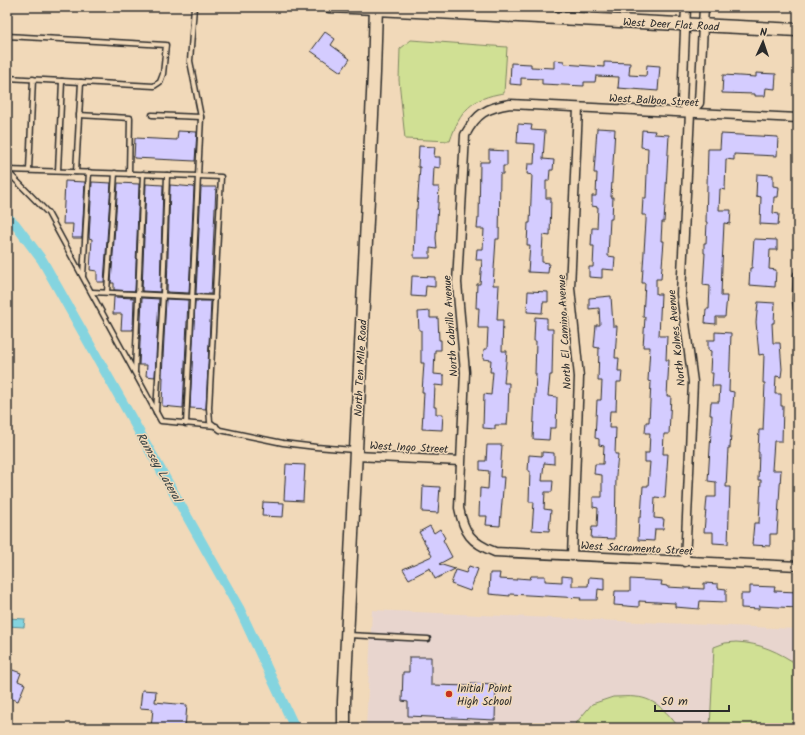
<svg xmlns="http://www.w3.org/2000/svg" width="805" height="735" font-family="Kalam,sans-serif">
<rect width="100%" height="100%" fill="#f1d9b9"/>
<filter id="ink" filterUnits="userSpaceOnUse"><feTurbulence type="fractalNoise" baseFrequency=".025" numOctaves="2"/><feDisplacementMap in="SourceGraphic" scale="8" xChannelSelector="R" yChannelSelector="G"/><feConvolveMatrix kernelMatrix="1 2 1 2 8 2 1 2 1" color-interpolation-filters="sRGB"/></filter>
<g filter="url(#ink)">
<polygon fill="#e8d5ce" points="372,610 798,629 798,728 366,728"/>
<g fill="#d0e094" stroke="#7e8660">
<path d="M411,40l96,7 -3,46c-33,5 -44,18 -54,48l-45,-2 -6,-59 1,-31z"/>
<path d="M736,642c24,1 43,10 62,23v63h-88l4,-81 11,-4z"/>
<path d="M613,697c8,0 16,-1 23,0 19,1 33,17 43,31h-105l3,-6 15,-18z"/>
</g>
<polygon fill="#84d4df" stroke="#609097" points="7,618 25,619 24,627 7,626"/>
<g fill="none" stroke-linecap="round" stroke-linejoin="round">
<polyline stroke="#84d4df" stroke-width="10" points="7,217 15,224 42,260 240,610 295,728"/>
</g>
<g fill="#d4ccff" stroke="#2b2b2b">
<polygon points="325,32 335,39 331,45 350,59 341,72 311,51"/>
<polygon points="554,60 564,61 564,64 604,67 604,62 630,63 629,75 646,76 647,65 660,66 658,91 618,88 619,77 596,76 595,82 584,82 584,86 542,84 542,79 521,78 521,85 510,84 511,63 531,64 531,67 554,68"/>
<polygon points="756,73 776,74 775,89 766,88 765,96 755,96 755,94 722,93 723,75 756,77"/>
<polygon points="518,124 532,125 531,130 545,131 543,159 554,160 553,170 550,170 549,181 546,181 546,198 551,198 550,236 543,235 542,255 542,262 549,263 548,273 528,272 530,245 527,245 528,223 530,223 532,175 527,174 528,164 534,164 535,144 517,143"/>
<polygon points="597,128 615,129 611,197 613,197 612,219 610,219 608,256 615,257 614,270 602,269 602,278 589,277 589,267 593,267 594,246 591,246 592,228 597,228 598,207 592,206 592,196 596,196 597,173 594,173"/>
<polygon points="642,130 655,131 654,134 669,135 664,222 662,222 661,241 664,241 661,279 656,279 656,294 661,294 659,336 667,336 666,360 669,360 667,396 671,396 669,434 664,434 663,454 668,454 665,498 655,497 654,518 664,519 663,529 655,529 654,541 638,540 639,517 641,517 643,486 648,486 650,462 645,462 645,453 649,453 650,433 645,433 646,422 649,422 651,382 648,381 650,347 643,347 645,317 643,317 645,283 642,283 646,221 646,215 642,215 643,198 646,198 648,148 641,147"/>
<polygon points="178,131 197,132 195,161 134,158 135,138 177,140"/>
<polygon points="721,134 778,137 777,156 734,154 734,160 726,159 725,190 720,189 719,210 731,210 730,224 724,223 722,266 721,296 727,296 725,317 716,317 716,324 705,323 706,309 709,309 710,286 703,285 705,253 704,253 704,243 706,243 707,222 706,222 708,149 720,149"/>
<polygon points="419,146 435,147 434,157 440,157 440,168 434,167 433,187 439,187 436,238 437,249 430,248 430,258 414,258 415,233 416,209 417,209 420,167 418,167"/>
<polygon points="489,150 507,151 507,166 503,166 503,174 500,174 499,239 496,239 493,285 499,285 497,320 503,320 502,351 507,351 504,383 509,383 508,412 507,425 495,425 495,429 483,428 484,394 491,395 493,372 490,372 491,360 483,359 484,349 487,349 488,328 478,328 479,308 476,308 477,284 480,284 482,260 476,260 477,249 483,249 484,229 477,229 478,218 479,218 480,162 489,162"/>
<polygon points="757,174 773,175 773,186 779,187 778,197 774,197 773,213 779,214 778,225 760,224 761,197 756,196"/>
<polygon points="65,181 85,182 82,238 72,238 73,224 63,224"/>
<polygon points="92,182 111,183 104,282 97,282 97,271 90,270 92,239 89,238"/>
<polygon points="118,183 139,184 135,291 114,290 114,283 111,283"/>
<polygon points="146,184 163,185 160,292 142,291"/>
<polygon points="170,185 194,187 189,293 167,292"/>
<polygon points="201,187 216,187 211,294 196,294"/>
<polygon points="754,239 777,240 777,250 770,250 769,269 776,270 775,287 749,285 750,268 752,268"/>
<polygon points="412,276 435,277 435,287 426,286 425,297 411,296"/>
<polygon points="528,291 548,292 548,302 543,302 542,313 527,312"/>
<polygon points="611,296 613,326 617,326 615,358 619,358 618,371 622,371 621,382 617,382 616,411 610,411 609,428 616,428 615,454 618,454 616,475 615,539 591,538 592,527 597,527 598,508 593,507 593,497 602,497 602,475 594,474 595,464 603,464 604,446 599,445 599,439 595,438 597,400 601,400 602,381 598,381 599,348 594,347 596,325 600,325 599,308 589,309 589,298"/>
<polygon points="114,297 134,298 133,330 121,330 122,314 113,314"/>
<polygon points="142,298 159,299 155,377 146,376 147,365 139,365"/>
<polygon points="166,299 188,300 183,408 162,406 163,377 162,377"/>
<polygon points="195,301 211,301 206,409 190,408"/>
<polygon points="758,302 775,303 774,323 772,323 773,343 780,343 782,369 781,377 776,376 775,394 781,394 781,406 783,406 782,441 774,441 772,470 781,470 777,534 770,534 770,546 752,545 754,523 759,523 761,480 758,480 759,452 758,452 759,430 763,430 765,383 763,383 764,354 759,355 756,322"/>
<polygon points="430,311 430,318 438,318 439,340 441,340 441,350 435,350 434,374 444,375 444,386 435,385 434,407 436,407 436,414 443,414 442,430 422,429 424,392 422,392 424,363 421,363 421,330 419,330 418,312"/>
<polygon points="535,317 547,318 547,329 553,329 552,375 550,375 548,396 557,397 556,428 550,428 549,440 533,439 536,374 535,374 536,341 534,341"/>
<polygon points="715,332 731,333 729,391 734,392 730,448 728,448 726,487 730,487 728,544 713,543 713,532 704,532 707,497 716,497 716,482 708,481 712,415 710,415 711,402 719,402 720,386 712,386 713,373 710,373 711,351 708,350 708,340 715,340"/>
<polygon points="487,445 502,445 500,477 504,477 500,526 486,525 487,516 479,516 480,488 488,489 489,471 480,470 480,461 486,461"/>
<polygon points="542,452 554,453 554,464 544,463 542,481 553,481 552,492 545,492 544,509 551,510 549,531 532,530 534,502 529,502 530,471 528,471 529,455 542,456"/>
<polygon points="286,464 305,465 303,501 284,500"/>
<polygon points="423,486 440,487 438,513 422,512"/>
<polygon points="263,502 284,503 283,517 262,516"/>
<polygon points="430,526 434,533 440,529 445,538 443,540 452,557 439,564 455,569 435,579 430,568 409,579 403,569 432,556 419,532"/>
<polygon points="469,566 478,569 470,591 451,584 456,570 466,573"/>
<polygon points="490,573 500,573 499,579 517,580 517,578 530,579 531,576 545,576 545,581 562,582 562,576 572,577 572,586 588,586 589,577 604,578 604,590 598,589 597,600 580,600 581,598 510,594 510,596 489,594"/>
<polygon points="630,579 662,581 661,585 667,586 667,587 704,589 704,583 718,584 718,588 726,589 726,602 700,601 699,609 675,607 675,603 639,601 639,607 614,605 615,591 630,591"/>
<polygon points="750,586 775,587 774,591 798,592 798,608 759,606 759,609 741,608 741,594 750,594"/>
<polygon points="409,657 431,657 431,685 471,686 471,683 496,684 495,720 408,716 408,702 402,701 403,672 409,672"/>
<polygon points="7,668 21,673 18,681 25,684 18,701 7,697"/>
<polygon points="142,690 156,691 155,702 187,705 185,728 151,728 153,709 140,708"/>
</g>
<g fill="none" stroke-linecap="round" stroke-linejoin="round">
<g stroke="#2b2b2b" stroke-width="7">
<g id="service">
<polyline points="194,7 190,61 201,117 198,176 221,177 209,408 210,422 220,430 283,443 316,447 354,450"/>
<polyline points="7,36 166,45 163,74 160,82 154,86 7,78"/>
<polyline points="79,115 130,118 129,174"/>
<polyline points="152,115 201,117"/>
<polyline points="7,126 9,78"/>
<polyline points="7,170 198,176 186,424"/>
<polyline points="29,170 33,79"/>
<polyline points="7,171 48,213 161,421 216,426"/>
<polyline points="58,171 62,81"/>
<polyline points="76,172 81,82"/>
<polyline points="83,276 89,172"/>
<polyline points="92,292 215,298"/>
<polyline points="107,292 115,173"/>
<polyline points="135,372 143,174"/>
<polyline points="156,412 163,295 167,175"/>
<polyline points="348,635 428,639"/>
</g>
</g>
<g stroke="#2b2b2b" stroke-width="11">
<g id="minor">
<polyline points="686,7 682,102 690,113 699,103 704,7"/>
<path d="M798,118l-288,-14c-24,4 -33,9 -45,31l-8,148 8,89 -6,136c5,25 12,35 36,44l303,14"/>
<polyline points="798,275 797,299 798,309"/>
<polyline points="356,456 460,461"/>
<polyline points="572,556 579,377 570,288 578,108"/>
<polyline points="685,562 693,382 681,294 690,113"/>
</g>
</g>
<g stroke="#2b2b2b" stroke-width="13">
<polyline id="tertiary" points="329,7 376,9"/>
</g>
<g stroke="#2b2b2b" stroke-width="15">
<g id="secondary">
<polyline points="376,9 798,30"/>
<polyline points="344,728 344,702 374,73 376,7"/>
</g>
</g>
<use href="#service" stroke="#f1d9b9" stroke-width="4"/>
<use href="#minor" stroke="#f1d9b9" stroke-width="8"/>
<use href="#tertiary" stroke="#f1d9b9" stroke-width="10"/>
<use href="#secondary" stroke="#f1d9b9" stroke-width="12"/>
</g>
</g>
<circle fill="#c8321e" stroke="#f1d9b9" stroke-width="1.5" cx="449" cy="694" r="4"/>
<g text-anchor="middle" stroke-width="3" stroke-linejoin="round" paint-order="stroke">
<g font-size="11" fill="#2b2b2b" stroke="#f1d9b9">
<text transform="translate(671 24) rotate(3)" y="4">West Deer Flat Road</text>
<text transform="translate(654 100) rotate(3)" y="4">West Balboa Street</text>
<text transform="translate(450 326) rotate(-94)" y="4">North Cabrillo Avenue</text>
<text transform="translate(564 332) rotate(-93)" y="4">North El Camino Avenue</text>
<text transform="translate(676 338) rotate(-96)" y="4">North Kolnes Avenue</text>
<text transform="translate(360 368) rotate(-87)" y="4">North Ten Mile Road</text>
<text transform="translate(409 447) rotate(3)" y="4">West Ingo Street</text>
<text transform="translate(637 548) rotate(3)" y="4">West Sacramento Street</text>
</g>
<g font-size="11" fill="#2b2b2b" stroke="#f1d9b9" text-anchor="start">
<text x="457" y="692">Initial Point<tspan x="457" dy="13">High School</tspan></text>
</g>
<g font-size="12" font-style="italic" fill="#384446" stroke="#f1d9b9">
<text transform="translate(159 467) rotate(60)" y="4">Ramsey Lateral</text>
</g>
</g>
<rect width="805" height="735" fill="none" stroke="#f1d9b9" stroke-width="24"/>
<rect x="12" y="12" width="781" height="711" fill="none" stroke="#2b2b2b" stroke-width="1.5" filter="url(#ink)"/>
<g transform="translate(763 42) rotate(3)" stroke="#f1d9b9" stroke-width="3" paint-order="stroke">
<path d="M0-3L7 15L0 10L-7 15Z" fill="#2b2b2b"/>
<text y="-6" font-size="11" font-weight="bold" text-anchor="middle" fill="#2b2b2b">N</text>
</g>
<path d="M655 705v6h74v-6" fill="none" stroke="#2b2b2b" stroke-width="2"/>
<text x="661" y="705" font-size="12" fill="#2b2b2b" stroke="#f1d9b9" stroke-width="3" paint-order="stroke">50 m</text>
</svg>
